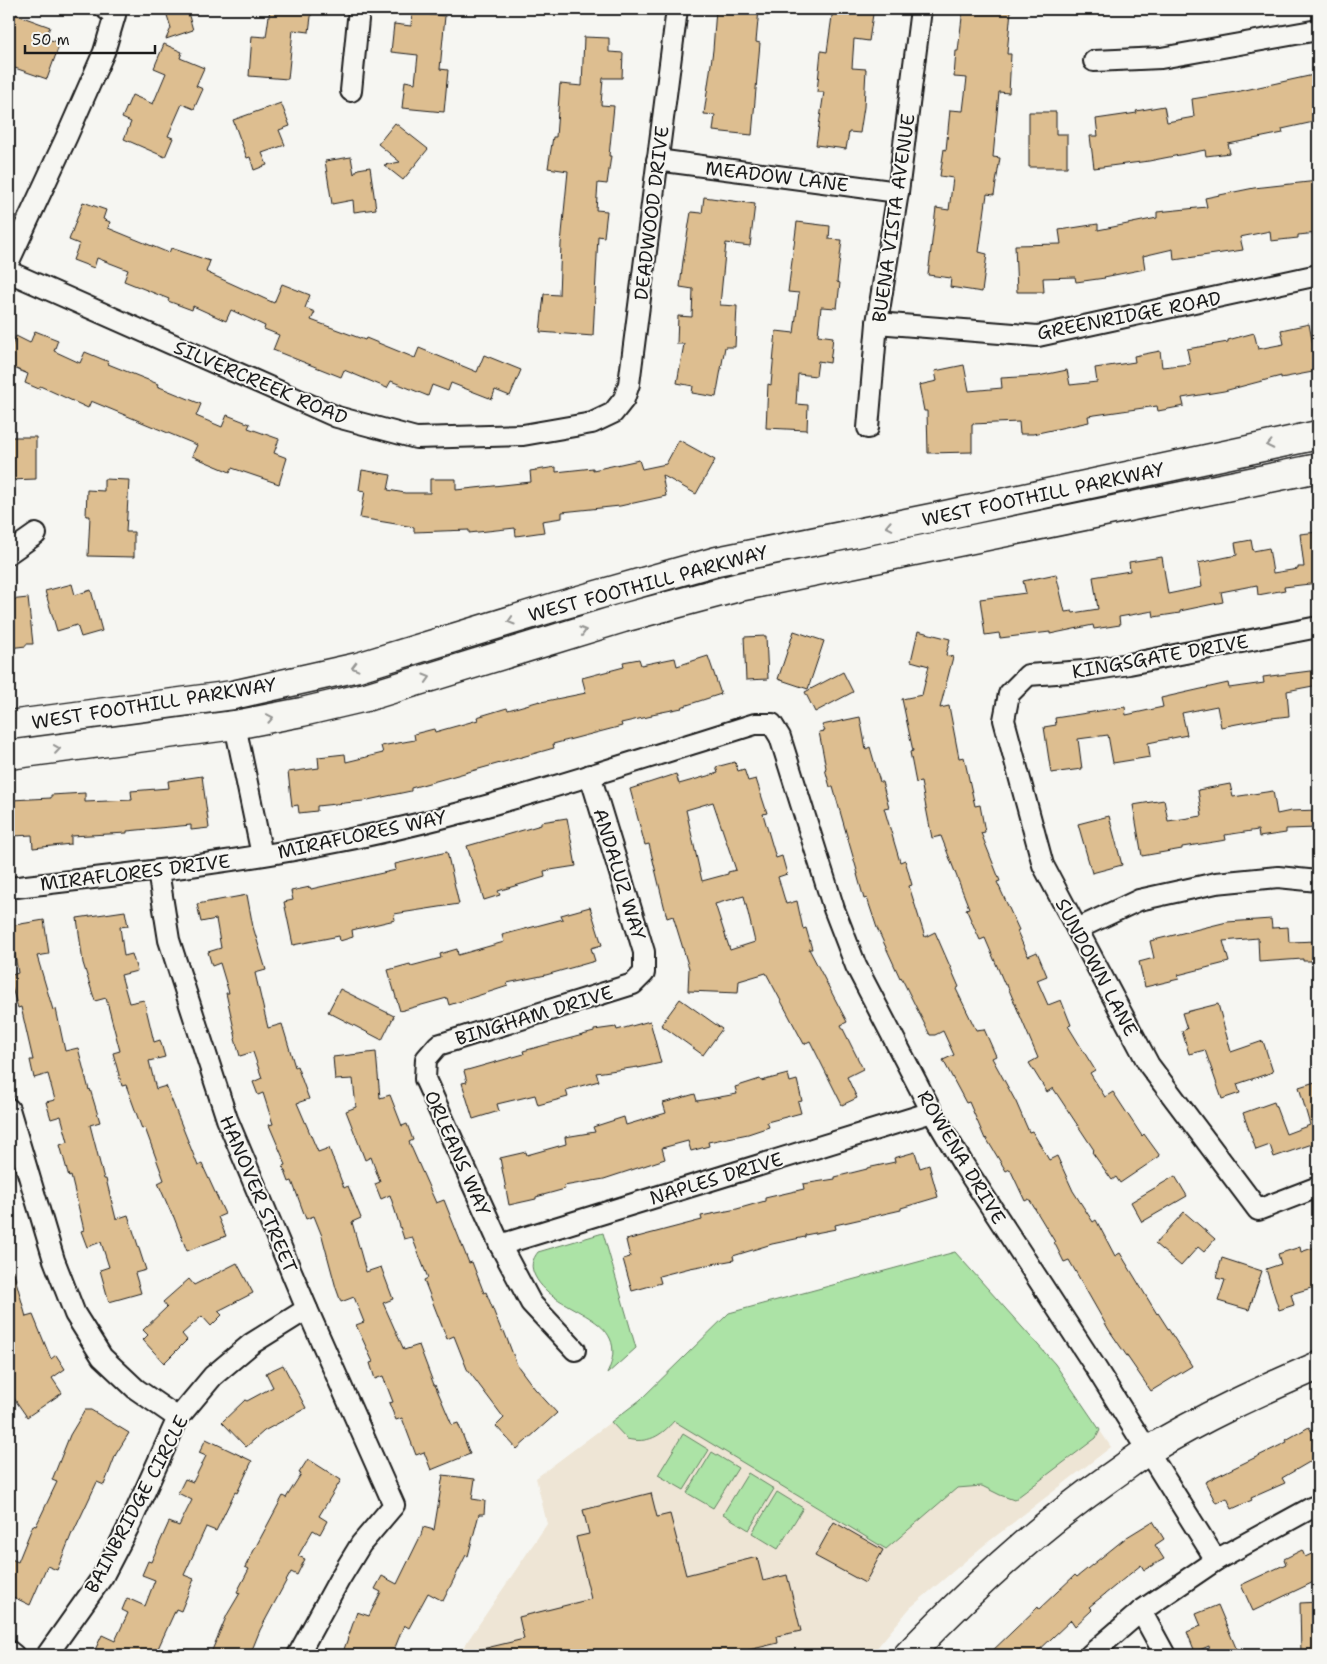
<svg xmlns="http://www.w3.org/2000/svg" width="1327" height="1664" font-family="'Shantell Sans',sans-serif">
<rect width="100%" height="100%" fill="#f6f6f2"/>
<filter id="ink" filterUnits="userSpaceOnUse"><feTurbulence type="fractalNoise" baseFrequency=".02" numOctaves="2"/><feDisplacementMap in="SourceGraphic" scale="10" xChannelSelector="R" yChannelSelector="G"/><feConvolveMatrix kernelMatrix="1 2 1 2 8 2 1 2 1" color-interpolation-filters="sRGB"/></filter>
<g filter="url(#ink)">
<polygon fill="#eee5d5" points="955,1252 1055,1364 1111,1447 983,1546 910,1608 871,1655 458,1655 547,1524 536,1478 640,1400 729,1313"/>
<g fill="#ace3a6" stroke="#648061">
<path d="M603,1233l33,115 -29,26c28,-60 -52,-58 -72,-98 -5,-10 -3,-16 3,-24z"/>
<path d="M955,1252l100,112 45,66 -4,8 -82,62 -14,-5 -18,-9 -25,2 -71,61 -212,-128c-13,15 -26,23 -47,18l-16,-17 29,-22 89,-87z"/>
<polygon points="683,1434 709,1450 684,1490 658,1475"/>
<polygon points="712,1452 738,1468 713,1508 687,1493"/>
<polygon points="748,1473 774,1489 749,1530 723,1514"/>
<polygon points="777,1492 803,1508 778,1549 752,1533"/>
</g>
<g fill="#ddbe90" stroke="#1c1c1c" fill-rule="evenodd">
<polygon points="165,9 187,9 193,30 166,39 171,28"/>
<polygon points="270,9 312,9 309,32 293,30 288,79 249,76 252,36 266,37"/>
<polygon points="716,9 759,9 756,42 760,43 752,135 713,131 715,115 704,114 713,50"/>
<polygon points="833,9 857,9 857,11 873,14 869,41 854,39 852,68 866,69 864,107 860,133 849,132 846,149 816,145 824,92 817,92 821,51 827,52"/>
<polygon points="963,9 1011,10 1007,54 1011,54 1009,93 999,92 993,157 1000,158 994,195 987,194 979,252 987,254 982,292 950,287 951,278 928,275 936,208 949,210 953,178 940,176 944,149 946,150 950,110 963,111 967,78 954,77 956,51 958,51"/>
<polygon points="9,12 50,27 45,38 60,43 47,79 9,66"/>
<polygon points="412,13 445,16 440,69 448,70 444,112 402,108 405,81 415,83 418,55 391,52 394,24 411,26"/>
<polygon points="584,37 609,38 609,52 623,53 622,78 603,78 601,105 614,106 609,156 611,156 607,184 598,183 596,210 607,211 604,237 598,236 593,336 540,332 544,294 559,295 561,244 568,171 548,168 553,137 556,137 560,84 582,86"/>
<polygon points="164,44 182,52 180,58 204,68 196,86 203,89 194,109 182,104 168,136 173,138 165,157 124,139 131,122 122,118 132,95 153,104 166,73 154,68"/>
<polygon points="1318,74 1318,121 1282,129 1283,133 1228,144 1230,153 1206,156 1205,150 1149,161 1094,168 1090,136 1098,136 1096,119 1137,113 1136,111 1164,106 1167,122 1194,117 1192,99 1236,92"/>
<polygon points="281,103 290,126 279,130 285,145 262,153 267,165 254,170 250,157 247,158 233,120"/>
<polygon points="1029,112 1056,112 1056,134 1067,134 1067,167 1029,167"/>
<polygon points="395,123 428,149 403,180 384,165 400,162 378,144"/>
<polygon points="351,157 354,174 358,169 370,167 376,209 354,212 353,200 332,204 325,161"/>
<polygon points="1318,181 1318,233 1298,235 1298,238 1271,241 1270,231 1240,237 1243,250 1174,260 1173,249 1143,256 1145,269 1104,277 1105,278 1076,282 1075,277 1043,278 1044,292 1017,292 1015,245 1061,244 1059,230 1098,224 1098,230 1157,218 1157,212 1207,207 1205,198 1254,188"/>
<polygon points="704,197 755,204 750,246 726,243 720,305 737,306 735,347 725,347 716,397 692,393 693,386 677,383 684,344 677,344 678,316 692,317 693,289 680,287 683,261 691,212 702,213"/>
<polygon points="83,202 106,210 103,219 110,222 108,228 169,253 171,248 210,261 206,272 274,303 282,284 310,295 305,308 315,312 311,320 365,340 366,338 415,358 419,348 477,372 484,355 521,370 510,396 495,390 492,399 451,383 448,391 432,385 428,396 391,381 387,388 344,370 341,377 273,350 279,335 264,329 265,326 231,310 226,321 193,306 192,310 168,301 169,299 124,281 128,270 97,258 94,268 73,260 79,244 69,240"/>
<polygon points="797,222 830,226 829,239 842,240 837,282 840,283 837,308 821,307 818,335 833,337 830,363 818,361 816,376 798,374 796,404 808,405 807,430 766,428 768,384 771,385 776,331 794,333 799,293 788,292"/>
<polygon points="1309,324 1318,371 1281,378 1281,376 1224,391 1182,398 1184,406 1158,411 1157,406 1088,416 1089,422 1033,434 1020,434 1019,422 972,424 972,452 928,453 927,411 924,411 919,385 937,381 935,371 964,365 969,391 1002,388 1001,378 1038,376 1067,370 1070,385 1097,382 1095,368 1135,362 1134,356 1160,351 1162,367 1190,364 1187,349 1228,342 1228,340 1254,333 1258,349 1284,344 1281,330"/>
<polygon points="35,331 58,340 54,351 80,363 85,352 109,362 108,364 158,384 157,386 201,404 196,416 222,427 227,415 250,424 248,428 279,439 274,453 287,458 279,484 232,468 230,472 192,456 197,445 91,401 88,408 40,386 39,389 25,383 28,374 9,366 9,353 16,336 30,343"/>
<polygon points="9,437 36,437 36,479 10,480"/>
<polygon points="679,440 715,460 696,494 662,475 666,496 620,506 562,512 562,518 542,521 544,532 516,536 515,528 469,533 469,530 414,532 414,527 360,518 365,491 359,490 362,470 391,475 388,490 405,493 430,493 430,479 456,479 456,490 531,482 530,471 556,467 556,472 593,468 593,470 639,460 642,469 666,464"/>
<polygon points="104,479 129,480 126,532 134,532 134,557 88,556 90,516 86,516 87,490 104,491"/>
<polygon points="1318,532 1318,583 1284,587 1285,590 1258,595 1257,585 1221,592 1223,602 1180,611 1180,613 1154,617 1153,611 1119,617 1120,625 1094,629 1093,625 1050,634 1050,632 1000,638 999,633 985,635 980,599 1026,593 1023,581 1056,574 1065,612 1072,611 1073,613 1098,609 1093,577 1130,571 1129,562 1162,557 1168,594 1202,587 1198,563 1237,555 1235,543 1251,540 1253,551 1269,548 1273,573 1298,569 1298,567 1304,567 1300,534"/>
<polygon points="72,584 75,595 91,590 102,631 81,637 77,625 57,631 45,591"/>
<polygon points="28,598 33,644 26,644 26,646 9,648 9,600"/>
<polygon points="794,631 824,641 808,689 778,679"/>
<polygon points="918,631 950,639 946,655 953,657 940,708 949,706 959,758 964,757 975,806 980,805 985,832 981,833 1000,881 997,882 1019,930 1017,931 1028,956 1037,952 1047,976 1037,980 1048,1005 1061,1000 1071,1025 1068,1026 1095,1070 1090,1073 1105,1097 1113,1092 1142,1136 1144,1134 1160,1156 1120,1183 1116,1177 1112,1180 1092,1152 1094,1150 1053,1088 1047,1092 1029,1063 1038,1058 1007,985 1005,985 985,938 980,940 966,909 969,908 941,836 932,838 921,782 916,783 910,752 913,751 902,699 922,695 929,666 911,661"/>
<polygon points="766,636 768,679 746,680 744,637"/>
<polygon points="708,656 721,694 681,707 682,708 652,714 652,716 621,723 622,726 553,744 554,748 411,788 411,791 363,801 317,806 317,811 299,813 298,805 292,806 288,772 319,768 318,757 345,754 346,762 383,753 381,746 415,740 414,734 434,729 435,732 478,720 477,717 507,708 508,710 540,701 541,702 586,693 582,678 624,667 623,662 639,659 641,665 675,658 677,666"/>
<polygon points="1318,670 1318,685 1287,691 1289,716 1263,719 1221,727 1217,706 1182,713 1187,735 1148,743 1150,757 1113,763 1108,735 1078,739 1082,769 1051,773 1044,727 1056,725 1055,718 1125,707 1126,715 1163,707 1161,698 1228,683 1229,688 1264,683 1263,677"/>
<polygon points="843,672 853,692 815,712 805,692"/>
<polygon points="860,717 866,749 870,747 880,782 882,782 889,807 884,808 900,862 905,860 912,885 909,886 925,937 935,932 959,987 956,989 976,1030 984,1029 996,1056 992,1058 1016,1102 1029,1132 1032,1131 1049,1160 1057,1156 1073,1191 1093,1222 1096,1220 1115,1256 1120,1253 1157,1314 1158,1313 1192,1366 1151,1391 1109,1330 1069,1260 1064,1262 1054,1242 1055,1242 1029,1199 1025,1201 1010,1169 1006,1171 986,1138 985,1139 969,1102 966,1103 943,1060 954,1055 943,1031 935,1035 930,1035 901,977 900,978 877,928 867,898 864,899 857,874 858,874 833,787 830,787 825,769 826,768 819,732 825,731 822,725"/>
<path d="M735,762l3,9 6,-2 4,12 8,-2 11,34 -4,1 13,44 6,-2 5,18 -9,3 8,27 11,-3 6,28 3,-1 6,21h-3l38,73 -6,3 22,44 -16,8 10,21 -15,7 -32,-64 -6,3 -38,-71 -27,8 -1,12 -50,-2 1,-23 -16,-52 -6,2 -18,-74 -4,1 -15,-56 46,-15 3,10 39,-11 -2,-6zM713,802l23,68 -8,2v2l-26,7 -16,-71zM744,896l11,46 -25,8 -15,-46z"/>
<polygon points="202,776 209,828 191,830 191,825 127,831 127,833 71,836 71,844 33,848 32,835 13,836 11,800 51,798 51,795 85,793 85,802 132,800 131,791 169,788 168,781"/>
<polygon points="1230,784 1233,797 1273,791 1277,814 1291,811 1318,810 1318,828 1286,829 1286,833 1259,837 1258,830 1225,835 1226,840 1182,847 1182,849 1142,856 1133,805 1164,800 1168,821 1202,816 1198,790"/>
<polygon points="1109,816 1122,865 1092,873 1078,824"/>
<polygon points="567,818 576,866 544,871 545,877 498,891 500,895 484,900 467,846 541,825 541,822"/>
<polygon points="447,852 459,904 394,914 395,920 352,930 353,937 340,941 339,936 293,945 284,902 293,900 291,891 310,887 311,889 396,870 395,864"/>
<polygon points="247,895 253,927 266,970 255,973 268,1028 282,1024 295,1067 297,1066 309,1099 297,1103 318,1152 329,1148 344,1188 348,1186 361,1218 352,1222 366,1272 381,1267 393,1299 383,1303 404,1350 419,1345 434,1385 435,1385 452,1425 458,1423 470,1454 431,1470 424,1452 416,1455 402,1418 396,1420 389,1403 393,1402 383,1376 375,1379 370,1363 373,1362 356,1325 364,1322 354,1297 341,1302 336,1288 322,1236 314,1216 306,1219 292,1181 289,1182 283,1166 286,1165 269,1125 273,1124 263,1093 258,1095 253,1082 262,1078 253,1052 240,1056 235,1039 236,1038 226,993 229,993 220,963 212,966 208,952 221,948 216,919 201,922 197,904"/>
<polygon points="590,907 602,945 591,948 595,961 546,975 507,983 508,986 449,1005 447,998 400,1011 388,970 410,964 411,966 441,958 440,954 457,949 458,955 504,942 502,935 563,919 561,915"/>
<polygon points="125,911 128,926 120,927 124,956 132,954 137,971 121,975 129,1003 144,1000 154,1042 160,1040 165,1057 149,1061 156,1089 166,1086 198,1166 202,1164 225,1214 218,1217 226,1236 187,1251 173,1215 172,1215 158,1183 164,1180 145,1128 142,1129 126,1085 122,1086 113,1053 120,1051 106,998 95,1001 83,963 77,918"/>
<polygon points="1271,919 1272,928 1288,927 1289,942 1318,941 1318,961 1303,961 1303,959 1259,962 1258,938 1223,941 1229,962 1178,975 1179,979 1145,987 1139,962 1154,958 1150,941 1227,922"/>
<polygon points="44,920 49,954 37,956 53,1010 56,1009 65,1051 78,1048 89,1090 90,1089 100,1122 90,1125 104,1179 106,1179 116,1219 128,1215 146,1270 135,1273 141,1293 109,1302 100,1270 109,1267 101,1242 87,1247 81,1231 84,1230 71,1176 69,1177 60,1145 68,1142 61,1116 51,1119 46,1102 55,1100 48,1074 34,1078 30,1060 33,1060 21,1007 18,1008 9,978 9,976 18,973 13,943 9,944 9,926"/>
<polygon points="340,989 394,1016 382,1040 328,1012"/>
<polygon points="680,999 722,1029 703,1055 661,1025"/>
<polygon points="1218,1004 1231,1052 1263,1041 1273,1072 1237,1084 1240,1093 1222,1099 1205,1050 1189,1054 1182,1031 1187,1029 1182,1013"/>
<polygon points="650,1021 661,1063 638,1068 638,1067 596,1073 599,1081 566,1090 568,1097 538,1105 535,1095 497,1104 499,1111 473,1119 462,1083 467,1082 464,1071 524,1054 523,1051 594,1032 594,1030 616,1027 617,1030"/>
<polygon points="376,1052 380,1098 390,1095 402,1126 407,1124 413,1140 409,1142 436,1203 444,1200 469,1263 472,1262 484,1293 486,1292 502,1332 504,1331 517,1365 535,1389 557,1413 517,1449 496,1426 504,1418 467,1369 454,1336 447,1339 424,1280 428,1278 412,1237 404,1239 390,1195 381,1199 375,1184 380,1182 371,1157 365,1160 346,1111 356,1107 353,1079 335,1080 333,1057"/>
<polygon points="788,1074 790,1082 797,1080 802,1101 798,1102 801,1113 767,1122 769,1127 748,1134 708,1142 709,1146 691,1151 688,1141 662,1148 665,1159 604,1179 564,1186 565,1189 536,1197 536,1199 509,1205 500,1158 526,1152 527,1155 566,1144 565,1137 595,1132 593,1127 624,1117 626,1125 666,1113 663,1103 695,1094 697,1101 737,1094 735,1087 760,1079 761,1081"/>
<polygon points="1318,1081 1318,1142 1274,1157 1270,1145 1256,1150 1243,1113 1274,1102 1286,1134 1310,1125 1299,1087"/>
<polygon points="915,1152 920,1168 929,1165 938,1197 901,1208 901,1210 835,1225 836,1229 805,1235 805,1237 772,1244 733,1256 734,1260 690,1268 659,1276 661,1283 632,1291 623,1259 630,1257 626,1240 702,1220 701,1216 737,1209 765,1201 765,1198 804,1189 803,1184 835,1179 835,1177 867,1169 867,1168 895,1162 894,1158"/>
<polygon points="1175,1176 1187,1196 1142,1222 1131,1202"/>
<polygon points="1184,1212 1215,1239 1204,1252 1198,1247 1181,1266 1155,1244"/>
<polygon points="1318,1246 1318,1286 1291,1294 1294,1305 1279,1310 1266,1269 1281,1264 1278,1254 1300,1247 1301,1252"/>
<polygon points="1222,1258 1262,1271 1249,1310 1218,1301 1225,1280 1216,1278"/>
<polygon points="237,1263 253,1293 218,1311 222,1315 211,1326 202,1316 182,1334 187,1340 164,1363 143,1340 148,1335 143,1330 167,1307 163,1302 189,1279 194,1285"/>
<polygon points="9,1270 13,1270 26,1317 33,1315 51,1359 56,1355 65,1369 52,1378 62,1393 27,1417 9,1391"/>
<polygon points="283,1365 306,1408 264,1431 246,1447 222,1422 245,1400 247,1401 273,1387 266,1373"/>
<polygon points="85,1410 91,1410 129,1433 116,1454 104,1485 97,1482 73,1533 72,1533 57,1570 47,1566 30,1605 9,1595 9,1558 18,1562 33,1525 36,1526 57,1482 52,1480 70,1435"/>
<polygon points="1309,1427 1318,1443 1318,1457 1282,1478 1285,1483 1251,1498 1252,1500 1232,1509 1227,1498 1216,1503 1205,1482 1287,1442 1286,1440"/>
<polygon points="206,1439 252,1461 237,1493 235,1492 216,1531 206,1527 184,1575 194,1579 181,1611 176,1609 155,1655 108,1655 95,1650 102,1635 115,1641 128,1613 122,1610 127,1598 145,1606 155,1580 142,1575 148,1561 151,1562 169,1522 179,1526 192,1500 178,1493 185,1479 193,1482 206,1456 199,1453"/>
<polygon points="308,1459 341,1480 319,1516 327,1521 320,1534 313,1530 298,1556 305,1559 297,1575 291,1572 260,1630 250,1655 210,1655 227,1615 240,1593 237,1592 249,1569 245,1567 283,1496 286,1498 301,1474 299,1473"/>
<polygon points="443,1475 475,1479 472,1499 485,1501 484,1514 479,1514 468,1556 466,1555 443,1601 428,1593 409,1628 404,1625 392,1655 342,1655 357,1612 369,1616 381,1592 375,1589 382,1576 397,1584 421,1535 423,1527 434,1530"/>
<polygon points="651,1493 657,1517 670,1514 686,1575 757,1557 763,1581 787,1575 801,1631 777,1636 778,1643 728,1655 721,1655 720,1650 700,1655 479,1655 478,1650 524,1639 519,1617 591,1599 576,1537 589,1534 583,1510"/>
<polygon points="1153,1521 1164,1539 1155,1545 1164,1559 1144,1570 1141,1565 1089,1607 1092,1610 1075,1626 1071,1620 1034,1655 988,1655 1038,1607 1039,1609 1075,1575 1077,1577 1127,1537"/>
<polygon points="834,1522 883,1550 865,1583 815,1556"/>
<polygon points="1302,1550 1305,1557 1318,1551 1318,1580 1253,1611 1241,1585 1286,1564 1284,1559"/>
<polygon points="1318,1602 1318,1655 1301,1655 1300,1603"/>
<polygon points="1218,1605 1239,1655 1210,1655 1209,1646 1195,1652 1187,1632 1201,1626 1196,1614"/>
</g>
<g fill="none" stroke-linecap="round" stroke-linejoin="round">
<g stroke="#1c1c1c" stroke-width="24">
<g id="minor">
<polyline points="1094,61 1161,58 1318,30"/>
<polyline points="351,91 359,9"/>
<polyline points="657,160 898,192"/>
<polyline points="9,261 67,136 104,52 115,15 106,9"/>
<polyline points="9,272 337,417 416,438 523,435 592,423 613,413 624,399 629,384 677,9"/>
<polyline points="877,323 1038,336 1318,275"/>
<polyline points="868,428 877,323 898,192 921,9"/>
<polyline points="9,553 36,534"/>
<polyline points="1318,627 1129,664 1084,671 1028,675 1009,694 1004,720 1043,865 1149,1065 1258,1210 1318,1187"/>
<polyline points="235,725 262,855"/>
<polyline points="158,871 169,940 227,1119 307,1309 394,1505 361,1544 339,1580 298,1655"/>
<path d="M9,888c109,-13 219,-24 327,-46 142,-28 281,-75 419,-118h17l8,13 54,172 22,57 76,146 31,52 131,201 122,195"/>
<polyline points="1077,929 1139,900 1216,883 1278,877 1318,881"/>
<polyline points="9,1109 54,1260 75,1314 102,1357 136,1389 178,1418"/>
<polyline points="500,1245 932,1112"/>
<polyline points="575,1350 531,1303 500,1245 425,1079 426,1059 438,1045 633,984 644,973 644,952 590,775"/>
<polyline points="1141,1611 1165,1655"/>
<polyline points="9,1651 14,1655"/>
<polyline points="47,1655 103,1576 130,1524 178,1418 213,1376 251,1344 307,1309"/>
<polyline points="1090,1655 1141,1611 1216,1560 1313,1507 1318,1506"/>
</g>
</g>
<g stroke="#1c1c1c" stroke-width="31">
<path id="secondary" d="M908,1655c62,-65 127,-125 201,-177 13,-9 26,-19 40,-28 54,-33 111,-59 169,-84"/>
</g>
<g stroke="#1c1c1c" stroke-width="31">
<g id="primary">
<polyline points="9,725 233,695 358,667 558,606 717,561 941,516 1318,435"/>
<polyline points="9,755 235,725 302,712 366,697 623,618 739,587 1318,468"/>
</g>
</g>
<use href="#minor" stroke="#f6f6f2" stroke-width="20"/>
<use href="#secondary" stroke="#f6f6f2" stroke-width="28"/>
<use href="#primary" stroke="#f6f6f2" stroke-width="28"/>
</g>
<defs><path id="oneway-chevron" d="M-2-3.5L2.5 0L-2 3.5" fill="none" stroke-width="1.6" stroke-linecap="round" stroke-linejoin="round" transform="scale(1.25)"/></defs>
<g stroke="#949492">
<use href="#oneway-chevron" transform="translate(1270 445) rotate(168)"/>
<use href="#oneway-chevron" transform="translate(889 526) rotate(169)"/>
<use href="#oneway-chevron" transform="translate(511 621) rotate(163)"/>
<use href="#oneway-chevron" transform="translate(583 631) rotate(-17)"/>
<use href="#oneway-chevron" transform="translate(355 667) rotate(166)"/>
<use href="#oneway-chevron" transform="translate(427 678) rotate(-17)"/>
<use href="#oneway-chevron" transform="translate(270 718) rotate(-11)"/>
<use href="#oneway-chevron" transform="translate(57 749) rotate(-8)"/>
</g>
</g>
<g text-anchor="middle" stroke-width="4" stroke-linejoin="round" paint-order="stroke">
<g font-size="19" fill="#1c1c1c" stroke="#f6f6f2">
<text transform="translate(777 176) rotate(7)" y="7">MEADOW LANE</text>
<text transform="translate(651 213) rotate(-83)" y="7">DEADWOOD DRIVE</text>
<text transform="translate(893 218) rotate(-82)" y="7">BUENA VISTA AVENUE</text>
<text transform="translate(1129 315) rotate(-11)" y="7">GREENRIDGE ROAD</text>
<text transform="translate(261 382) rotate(23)" y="7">SILVERCREEK ROAD</text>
<text transform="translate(1043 494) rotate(-12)" y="7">WEST FOOTHILL PARKWAY</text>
<text transform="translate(648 583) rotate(-15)" y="7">WEST FOOTHILL PARKWAY</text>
<text transform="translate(1160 656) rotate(-10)" y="7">KINGSGATE DRIVE</text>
<text transform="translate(154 703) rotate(-9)" y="7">WEST FOOTHILL PARKWAY</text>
<text transform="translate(362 834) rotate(-12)" y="7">MIRAFLORES WAY</text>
<text transform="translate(135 872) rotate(-7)" y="7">MIRAFLORES DRIVE</text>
<text transform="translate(620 874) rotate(73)" y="7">ANDALUZ WAY</text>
<text transform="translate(1097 967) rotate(62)" y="7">SUNDOWN LANE</text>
<text transform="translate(534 1015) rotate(-17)" y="7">BINGHAM DRIVE</text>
<text transform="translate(458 1153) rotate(66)" y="7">ORLEANS WAY</text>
<text transform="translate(962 1157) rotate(59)" y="7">ROWENA DRIVE</text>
<text transform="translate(716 1178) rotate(-17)" y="7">NAPLES DRIVE</text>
<text transform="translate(259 1194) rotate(67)" y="7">HANOVER STREET</text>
<text transform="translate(136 1504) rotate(-62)" y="7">BAINBRIDGE CIRCLE</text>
</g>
</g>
<rect width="1327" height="1664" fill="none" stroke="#f6f6f2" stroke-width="30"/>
<rect x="15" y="15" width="1297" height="1634" fill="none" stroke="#1c1c1c" stroke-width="2" filter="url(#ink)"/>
<path d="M25 45v8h130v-8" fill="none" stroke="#1c1c1c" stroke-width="2.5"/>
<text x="32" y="45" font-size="15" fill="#1c1c1c" stroke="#f6f6f2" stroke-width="4" paint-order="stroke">50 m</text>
</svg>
